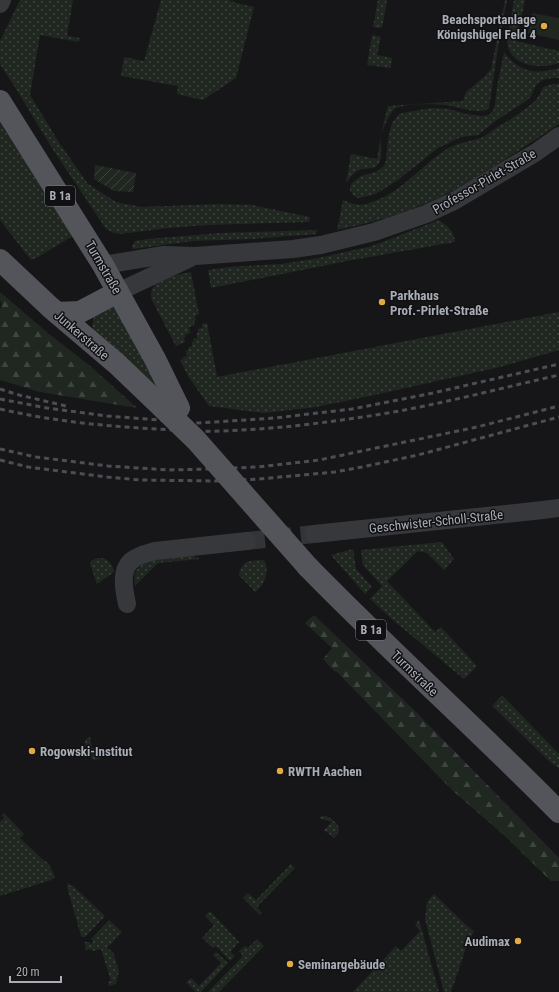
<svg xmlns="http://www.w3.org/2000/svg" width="559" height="992" font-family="'Roboto Condensed',sans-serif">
<defs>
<pattern id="grass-dots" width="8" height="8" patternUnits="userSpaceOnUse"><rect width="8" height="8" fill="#202721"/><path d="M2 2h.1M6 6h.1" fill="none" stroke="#3e443f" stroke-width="1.8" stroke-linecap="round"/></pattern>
<pattern id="forest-firs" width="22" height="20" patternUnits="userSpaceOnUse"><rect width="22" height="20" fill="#202721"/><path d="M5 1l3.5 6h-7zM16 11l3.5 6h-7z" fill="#3e443f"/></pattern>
<pattern id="garden-furrows" width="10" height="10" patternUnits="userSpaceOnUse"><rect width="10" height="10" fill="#202721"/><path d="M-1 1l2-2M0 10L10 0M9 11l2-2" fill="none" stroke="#3e443f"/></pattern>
</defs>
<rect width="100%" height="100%" fill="#161618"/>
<g fill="url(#grass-dots)">
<polygon points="20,0 73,0 67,36 80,38 79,42 40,35 30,95 60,144 88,184 116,202 141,207 219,204 252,205 310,217 309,222 207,225 168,228 120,234 114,233 106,229 52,148 18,92 0,64 0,41"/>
<polygon points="161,0 229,0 236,3 254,7 236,78 203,100 177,94 178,86 121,76 124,57 144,61"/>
<polygon points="378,0 387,0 382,28 373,27"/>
<path d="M505,0h2l-9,47 -9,61c-10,8 -32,-2 -44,-3 -12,-1 -38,-2 -49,3 -6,3 -14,22 -15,29 -1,8 2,17 -1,24 -4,10 -14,6 -21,9 -6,3 -9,8 -13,13l5,-29 26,5c3,-18 6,-35 11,-53l75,-5 3,-9 19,-16 6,-7z"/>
<path d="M514,0h11l-9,41 43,10v12c-20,7 -52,3 -52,-24z"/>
<polygon points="372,35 381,37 377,55 392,58 391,68 367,65"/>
<path d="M504,52c15,20 31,23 55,16v10c-9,0 -19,0 -24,9 -2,4 -3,8 -6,12l-35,23 -16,13 -17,2 -23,11 -40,32 -16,10 -7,4 -11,3 -6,1 -4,-2 -4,-5v-3l2,-5 9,-7 15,-4 9,-7 1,-6 2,-20 4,-16 7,-9 9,-2 23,-4 18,1 17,5 17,2 6,-1 4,-4 2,-6 2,-18z"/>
<path d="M553,84h6v40c-42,27 -83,57 -128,77 -31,14 -61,22 -94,29l6,-30c12,6 20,6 32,1 26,-9 46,-35 69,-50 11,-8 24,-9 37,-13 5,-2 10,-7 15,-10 13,-8 27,-16 38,-26 4,-4 7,-10 9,-15z"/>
<polygon points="0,123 40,185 63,222 74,228 76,234 38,257 31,260 0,220"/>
<path d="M439,220c9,7 15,10 16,22l-108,19 -136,27 -3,-18 20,-3 53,-3 38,-6 53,-12z"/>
<polygon points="317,230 316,234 252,239 193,241 133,249 132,246 135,241 148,239 220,233"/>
<path d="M191,272l8,42 -4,2 1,4 -2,1 1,4 -6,2 1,6 -5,2v3h-1l1,4 -9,4 -22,-42c-2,-3 -3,-6 -3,-10 1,-15 28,-20 40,-22z"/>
<polygon points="116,306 164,395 95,335 92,326 94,317"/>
<polygon points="559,312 559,350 500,367 370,396 316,407 264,413 209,406 188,376 180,360 183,359 183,357 187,356 186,351 188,350 188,348 192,346 192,342 194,341 193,339 197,338 197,333 198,333 198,329 202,328 202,324 207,323 217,377"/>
<polygon points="442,542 454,559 444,570 427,553 418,551 387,581 435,632 441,627 477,666 464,679 393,620 370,599 382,586 363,565 361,550"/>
<polygon points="353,549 356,569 372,587 365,594 331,555"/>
<path d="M191,555l9,4 -42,4 -23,23c0,-4 -1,-9 0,-13 6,-16 42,-16 56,-18z"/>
<path d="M98,558c10,-1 14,6 16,14l-17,12 -7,-20c1,-4 4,-5 8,-6z"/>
<path d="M264,560c6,10 1,26 -9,32l-16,-17c3,-16 11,-14 25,-15z"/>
<polygon points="502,695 559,754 559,768 554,765 548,760 492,706"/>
<polygon points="90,737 92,748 96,748 101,759 93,760 86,752 85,740"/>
<polygon points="4,813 24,834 20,838 42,859 48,863 55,876 54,878 51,880 0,896 0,822 4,818 2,815"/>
<path d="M322,816h4c10,5 19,13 8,22l-10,-8 8,-8 -13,-4z"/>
<polygon points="291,864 295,868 257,907 262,913 260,915 243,898 248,893 256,900"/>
<polygon points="68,883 71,886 72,885 105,916 85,937 83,937 81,936 67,887"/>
<polygon points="434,894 465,924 474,931 466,948 451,992 444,992 425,919 427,902"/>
<polygon points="210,911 239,942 231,951 231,953 235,956 230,961 216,946 213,948 202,938 214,925 205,916"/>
<polygon points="109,920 122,932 107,948 113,952 119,971 116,984 109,986 108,982 111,981 101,949 93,951 90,949 86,950 84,942 89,942 91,944 93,941 91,939"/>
<polygon points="419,920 439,992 353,992 396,946 401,951 420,931 415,925"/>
<polygon points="257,939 264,946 219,992 208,992 242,957 242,954 239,951 245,946 248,948"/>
<polygon points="216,952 228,963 201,992 196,992 186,982 191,978 199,986 221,963 213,955"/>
</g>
<g fill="url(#forest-firs)">
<polygon points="0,292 49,334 89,365 137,408 40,392 0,380 0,310 2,305 0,300"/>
<polygon points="314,615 413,709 559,858 559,881 551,881 506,837 452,790 336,671 335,672 323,659 332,648 305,623"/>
</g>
<polygon fill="url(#garden-furrows)" points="95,165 136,173 133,192 114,191 94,179"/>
<polygon fill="#202721" points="532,13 559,18 559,40 528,33"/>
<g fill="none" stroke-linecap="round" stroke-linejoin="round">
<polyline stroke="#333438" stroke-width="18" stroke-dasharray="18 9" stroke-linecap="butt" points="247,541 314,534"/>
<g stroke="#37383c" stroke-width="18">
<polyline points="0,4 2,0"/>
<polyline points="103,265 164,255 195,256 293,249 321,245 374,232 426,214 454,201 535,153 559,136"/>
<polyline points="118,292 190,258"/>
<polyline points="314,534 534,511 559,508"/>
<path d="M127,604c-3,-14 -7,-33 4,-43 7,-6 17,-8 24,-10l92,-10"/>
</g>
<g stroke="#54555b" stroke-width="22">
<polyline points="0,101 103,265 155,359 179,408"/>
<polyline points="0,260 50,307 117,364 164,409"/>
<polyline points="57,313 80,312 118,292"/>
<path d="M308,567c82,84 169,162 251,245"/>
</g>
<g stroke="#4c4e53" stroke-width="3" stroke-dasharray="5 4" stroke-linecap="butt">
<polyline points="0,389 19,395 66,406"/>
<polyline points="0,399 47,408 107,416 199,423 275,418 352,409 433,393 559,364"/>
<path d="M0,409c52,12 103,17 156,20 22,1 44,3 66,2 56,-2 111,-9 166,-18 57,-10 114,-25 171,-38"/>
<polyline points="0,449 36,457 108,466 169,470 210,469 258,467 319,460 381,447 477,427 559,406"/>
<polyline points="0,460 28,467 107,477 140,480 216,481 259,479 335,472 362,467 418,455 559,417"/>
</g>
<polyline stroke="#54555b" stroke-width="22" points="164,409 196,440 308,567"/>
</g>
<g fill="#e1aa45" stroke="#111113" stroke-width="1.5">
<circle cx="544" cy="26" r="4"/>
<circle cx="382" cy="302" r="4"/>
<circle cx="32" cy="751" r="4"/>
<circle cx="280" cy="771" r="4"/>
<circle cx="518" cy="941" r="4"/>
<circle cx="290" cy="964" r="4"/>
</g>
<g text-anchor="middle" stroke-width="3" stroke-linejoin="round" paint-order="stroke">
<g fill="#111113" stroke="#7b7e85" stroke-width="1">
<rect x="45" y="186" width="30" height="20" rx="3"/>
<rect x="356" y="620" width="30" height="20" rx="3"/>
</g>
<g font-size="12" font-weight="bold" fill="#a9adb6">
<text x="60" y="200">B 1a</text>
<text x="371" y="634">B 1a</text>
</g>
<g font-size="13" font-weight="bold" fill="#a9adb6" stroke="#111113" text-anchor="start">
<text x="536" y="24" text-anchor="end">Beachsportanlage<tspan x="536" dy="15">Königshügel Feld 4</tspan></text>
<text x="390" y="300">Parkhaus<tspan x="390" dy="15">Prof.-Pirlet-Straße</tspan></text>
<text x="40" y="756">Rogowski-Institut</text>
<text x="288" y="776">RWTH Aachen</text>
<text x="510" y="946" text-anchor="end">Audimax</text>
<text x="298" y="969">Seminargebäude</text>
</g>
<g font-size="13" fill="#a9adb6" stroke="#111113">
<text transform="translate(484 181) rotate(-30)" y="5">Professor-Pirlet-Straße</text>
<text transform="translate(104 267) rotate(60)" y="5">Turmstraße</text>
<text transform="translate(82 335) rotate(41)" y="5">Junkerstraße</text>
<text transform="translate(436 521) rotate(-6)" y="5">Geschwister-Scholl-Straße</text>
<text transform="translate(415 673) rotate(44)" y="5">Turmstraße</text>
</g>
</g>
<path d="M10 976v6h51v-6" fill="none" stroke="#a9adb6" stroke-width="2"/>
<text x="16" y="976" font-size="12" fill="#a9adb6" stroke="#111113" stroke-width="3" paint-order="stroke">20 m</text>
</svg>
